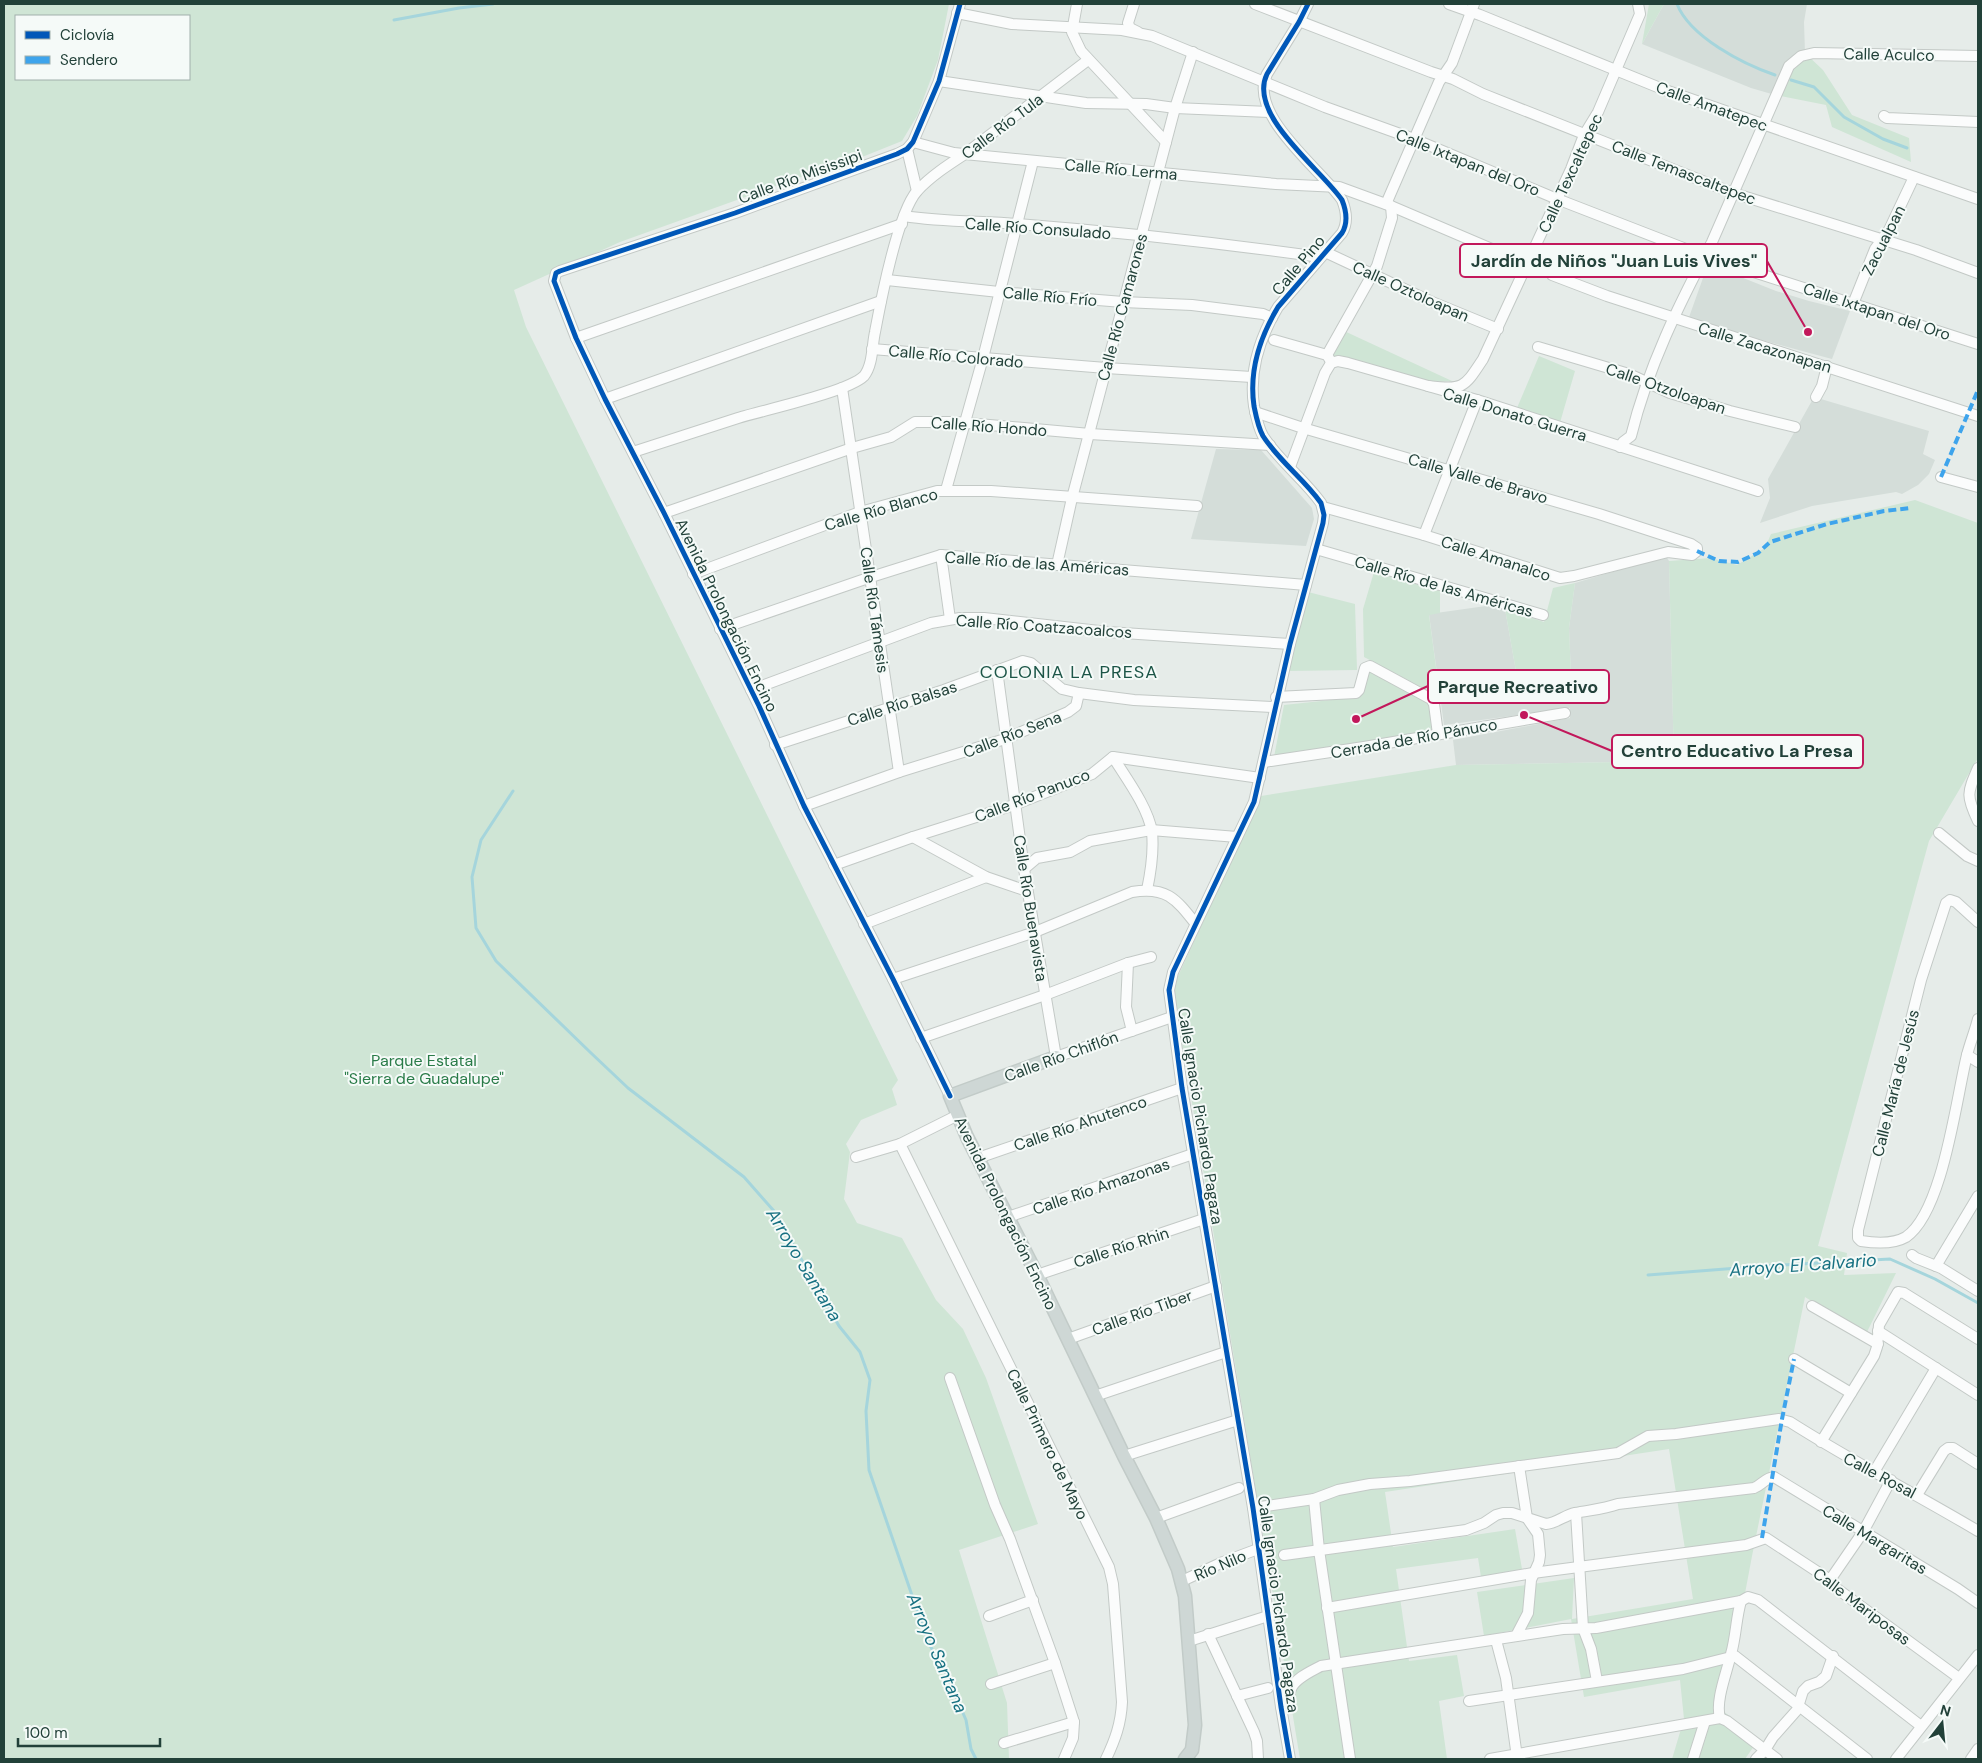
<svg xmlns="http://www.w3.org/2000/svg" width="1982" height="1763" font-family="'DM Sans',sans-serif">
<rect width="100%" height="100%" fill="#e6ece9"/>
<g fill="#d4ddd9">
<polygon points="1664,4 1807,4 1804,22 1805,53 1775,95 1751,88 1642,44"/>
<polygon points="1708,264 1776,291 1809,301 1850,311 1832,359 1688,320"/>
<polygon points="1814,397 1929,431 1923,454 1935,460 1929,474 1918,485 1902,494 1896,492 1812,506 1760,523 1770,498 1768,479"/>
<polygon points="1216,449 1261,450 1312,508 1314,519 1306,546 1191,539"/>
<polygon points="1666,556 1669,561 1674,761 1456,765 1453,740 1570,718 1570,708 1444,725 1429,614 1493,605 1505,609 1517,677 1536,674 1571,675 1569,628 1575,583"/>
</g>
<g fill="#cfe5d5" fill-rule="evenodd">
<path d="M4,4h945l-11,56 -21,56 -15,25 -50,20 -37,11 -195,70 -106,48 12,37 372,753 -6,9 5,16 -36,15 -15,24 4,8 -6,47 13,24 45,15 34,62 27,29 23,49 52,146 -79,26 48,153 2,56h-1005zM16,16h173v63h-173z"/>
<polygon points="1649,4 1664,4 1642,44"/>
<polygon points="1805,53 1823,70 1852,115 1909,138 1911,162 1832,127 1826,105 1775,95 1791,69"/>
<polygon points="1342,330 1452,381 1419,383 1323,357"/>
<polygon points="1539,356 1575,371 1559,426 1517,408"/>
<polygon points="1915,500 1978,523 1978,758 1929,841 1818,1246 1847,1253 1844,1275 1896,1273 1866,1334 1805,1297 1752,1556 1723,1711 1759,1739 1745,1759 1672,1759 1684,1719 1680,1680 1584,1697 1571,1619 1484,1636 1477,1592 1574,1578 1572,1619 1693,1599 1669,1449 1385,1492 1393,1547 1515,1529 1522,1569 1481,1577 1478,1558 1396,1569 1409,1661 1457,1655 1464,1696 1439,1701 1447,1759 1300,1759 1173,987 1261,796 1456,765 1674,761 1669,561 1711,558 1737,565 1765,548 1771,534"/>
<polygon points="1374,572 1440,591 1440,613 1429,615 1440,697 1364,657 1363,609"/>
<polygon points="1575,583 1569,628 1571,675 1559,694 1539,697 1536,675 1517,677 1505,609 1544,622 1553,588"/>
<polygon points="1308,592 1355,604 1357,670 1287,671"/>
<polygon points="1367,668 1429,704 1434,734 1274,757 1284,705 1359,697"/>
</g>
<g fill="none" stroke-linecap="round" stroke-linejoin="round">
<g stroke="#a5d5dc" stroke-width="3">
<path d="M1677,4c13,33 66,60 98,71"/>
<polyline points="394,20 459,8 493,4"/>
<polyline points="1791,80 1814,87 1844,117 1883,139 1907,148"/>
<polyline points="513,791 481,840 472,877 476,928 496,961 591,1053 628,1088 744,1177 774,1211 839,1326 860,1352 870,1380 866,1411 869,1470 928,1642 945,1672 966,1720 971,1749 976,1759"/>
<polyline points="1648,1275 1764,1266 1890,1259 1935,1279 1978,1303"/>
</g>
<g stroke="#c3c9c6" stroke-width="12">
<g id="minor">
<polyline points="1077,4 1072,32 1081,51 1166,142"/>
<polyline points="1134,4 1128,23 1130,28 1138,32"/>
<polyline points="1255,4 1431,72 1453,79 1483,94 1733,193 1916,250 1978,273"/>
<polyline points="1449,4 1480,15 1665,90 1978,199"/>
<polyline points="957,13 1012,24 1122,30 1152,36 1325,107 1414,139 1557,199 1704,256 1978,344"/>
<polyline points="939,81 1086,103 1146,104 1175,108 1269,112"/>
<polyline points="1884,116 1887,118 1978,122"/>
<polyline points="913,142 954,153 1276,184 1339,187 1391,206 1527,264"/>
<polyline points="907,149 917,191"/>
<polyline points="1386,204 1439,82 1452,63 1474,4"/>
<path d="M904,216c38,6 76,5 114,8 101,8 202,19 302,33"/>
<polyline points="1325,252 1432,302 1498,329"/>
<polyline points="1552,275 1607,296 1978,416"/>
<polyline points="887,280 999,292 1123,302 1192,305 1263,314 1272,318"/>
<polyline points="1853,304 1875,249 1889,230 1914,177"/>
<polyline points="576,338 902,224"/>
<polyline points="1274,340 1327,355 1330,360"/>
<polyline points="1538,347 1629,374 1670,393 1730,411 1795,427"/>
<polyline points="872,349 1106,368 1252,377"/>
<polyline points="1327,355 1377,266 1392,218 1391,206"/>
<polyline points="1331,363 1338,361 1348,363 1477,400 1758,491"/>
<path d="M1428,386c36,4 36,2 55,-27l88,-190 13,-34 14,-23 42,-98 -2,-10"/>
<polyline points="842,388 899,772"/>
<polyline points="1816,397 1822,386 1827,366"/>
<polyline points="605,399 881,301"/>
<polyline points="1255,412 1303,428 1599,514 1691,544 1697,548 1697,551 1692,555 1668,552 1574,576 1560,578 1424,535 1323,507"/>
<path d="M1620,447l3,-5 8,-6c17,-69 48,-132 81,-194l77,-176 12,-10 13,-3 164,3"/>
<path d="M633,452c35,-11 70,-23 105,-34 26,-8 110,-26 126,-42 9,-11 8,-31 11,-44 6,-32 23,-119 42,-141 14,-15 31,-26 48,-37l123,-94"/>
<polyline points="1290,467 1325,373 1331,363"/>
<polyline points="1941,477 1978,487"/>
<polyline points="946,490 983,358 1033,161"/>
<polyline points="664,513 852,448 891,437 915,422 956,422 1090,434 1270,445"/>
<polyline points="1424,535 1477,400"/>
<polyline points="1316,549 1543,615"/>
<polyline points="941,555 950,619"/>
<polyline points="1057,565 1072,498 1175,108 1193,52"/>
<polyline points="693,574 860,512 937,491 991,491 1197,506"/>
<polyline points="720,629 871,577 941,555 1306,585"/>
<polyline points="997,670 1024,869 1056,1057 1172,1017"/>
<polyline points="751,690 931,623 960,618 984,618 1108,632 1290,644"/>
<polyline points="1276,697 1356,693 1359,690 1365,668 1370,666 1431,699 1434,704 1438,734"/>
<polyline points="775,745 944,690 1023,661 1031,663 1062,689 1079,693 1134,700 1274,707"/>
<path d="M1113,757c13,21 35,50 39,75 2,20 -1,39 -5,58"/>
<polyline points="1264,762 1364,747 1565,713"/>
<path d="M1978,768c-11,25 -12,28 0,53"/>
<polyline points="804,806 899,772 1005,739 1068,712 1076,706 1079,693"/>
<polyline points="1939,833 1967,856 1978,861"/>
<polyline points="913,837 986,877 1027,891"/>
<polyline points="834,865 913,837 1014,805 1092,774 1113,757 1260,778"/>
<polyline points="1024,869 1037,858 1070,852 1090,841 1151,830 1237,837"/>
<path d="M1978,922l-22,-20 -6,-2 -4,3 -25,77 -63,250v8l3,3c13,2 33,3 45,-4 37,-25 50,-138 61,-182 3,-12 8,-24 11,-36"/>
<polyline points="864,924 986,877"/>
<polyline points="1128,963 1126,1007 1132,1031"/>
<path d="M893,979l142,-47 97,-40c34,-6 44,7 63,31"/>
<polyline points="921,1038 1045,995 1128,963 1151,957"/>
<polyline points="1967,1055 1978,1062"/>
<polyline points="950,1096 893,979 804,806 759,706 664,513 605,399 576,338 554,281 556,273 560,271 735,213 897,154 907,149 913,142 939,81 960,4"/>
<path d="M900,1144l209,423 4,17 9,118c-1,22 -7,38 -16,57"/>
<polyline points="856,1157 900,1144 958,1115"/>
<polyline points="978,1158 1182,1088"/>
<polyline points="1008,1217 1193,1154"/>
<polyline points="1912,1255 1916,1258 1941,1268 1978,1291"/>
<polyline points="1936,1266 1978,1196"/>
<polyline points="1037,1275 1204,1219"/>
<polyline points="1812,1306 1878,1344"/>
<polyline points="1878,1331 1978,1395"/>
<polyline points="1068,1339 1216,1286"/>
<polyline points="1794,1359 1851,1393"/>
<polyline points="950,1378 995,1505 1010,1539 1055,1663 1074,1722 1073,1738 1064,1759"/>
<polyline points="1095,1396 1226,1352"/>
<polyline points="1821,1442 1874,1356 1877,1347 1879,1325 1898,1292 1904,1293 1978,1339"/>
<polyline points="1124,1456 1238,1420"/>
<polyline points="1874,1472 1936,1368"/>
<polyline points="1917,1495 1944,1451 1948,1448 1953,1448 1978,1464"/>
<polyline points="1314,1499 1319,1550 1350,1759"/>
<path d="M1253,1508l61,-9 24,-9 32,-6 40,-3 208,-28 30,-17 28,-2 103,-15 11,3c61,39 126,72 188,109"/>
<polyline points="1576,1513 1583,1628 1591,1649 1597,1681"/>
<polyline points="1156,1518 1239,1488"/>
<path d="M1284,1555l182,-25 18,-7 12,-8 7,-2h9l34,11c11,-1 19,-9 29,-11 15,-3 29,-4 43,-9l136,-16c8,-3 11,-10 20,-11l184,112 20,14"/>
<polyline points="1830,1580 1863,1532 1891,1480"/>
<polyline points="1182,1581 1223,1562 1258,1549"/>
<polyline points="1327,1608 1533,1573 1746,1545 1766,1538 1830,1580 1836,1588 1959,1678"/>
<polyline points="989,1616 1033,1600"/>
<polyline points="1208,1634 1254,1732 1257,1741 1258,1759"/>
<polyline points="1516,1636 1528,1613 1531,1580 1539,1562 1540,1555 1538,1534 1527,1518 1519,1466"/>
<polyline points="1496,1640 1506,1678 1516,1750 1516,1759"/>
<polyline points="1189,1641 1268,1616"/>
<polyline points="991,1684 1055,1663"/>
<polyline points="1237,1696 1268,1688"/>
<polyline points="1469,1701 1683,1669 1735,1656 1867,1759"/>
<path d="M1281,1707l8,-6c1,-4 0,-8 2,-12 4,-11 21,-18 30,-23l242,-37 33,-1 145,-27 7,-4 10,3 163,126"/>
<path d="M1720,1718c-5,-17 7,-46 11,-64 5,-17 5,-36 10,-53"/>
<polyline points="1004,1743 1074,1722"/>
<path d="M1290,1759l-9,-52 -28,-199 -71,-420 -13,-98 4,-18 81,-170 36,-158 33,-121 1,-8 -3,-12c-17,-24 -42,-42 -58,-67 -5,-9 -7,-20 -9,-30 -5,-34 6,-69 24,-99l64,-74c6,-10 4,-23 0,-33 -21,-31 -95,-85 -75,-126l32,-52 9,-18"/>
<polyline points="1490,1759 1720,1718 1727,1721 1777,1759"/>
<polyline points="1693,1759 1705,1721"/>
<polyline points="1756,1759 1765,1750 1773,1737 1797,1710 1803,1691 1808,1686 1819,1682 1826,1676 1833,1656"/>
<polyline points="1896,1759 1978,1655"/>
<polyline points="1971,1759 1978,1749"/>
</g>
</g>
<g stroke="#c2cbc8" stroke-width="15">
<polyline id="major" points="1056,1057 950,1096 967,1137 1037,1275 1124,1456 1156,1518 1178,1569 1185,1596 1195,1725 1192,1750 1185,1759"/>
</g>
<use href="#minor" stroke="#fbfcfc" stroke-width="10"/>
<use href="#major" stroke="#ced7d5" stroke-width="12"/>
<g stroke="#3ea4ec" stroke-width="4" stroke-dasharray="8 4" stroke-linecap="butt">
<polyline points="1941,477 1978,390"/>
<polyline points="1697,551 1719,561 1738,562 1758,553 1770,542 1827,524 1884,511 1911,508"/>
<polyline points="1762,1538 1782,1419 1794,1359"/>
</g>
<g stroke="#f5faf8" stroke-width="8">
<g id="cycleway">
<polyline points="950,1096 893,979 804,806 759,706 664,513 605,399 576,338 554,281 556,273 560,271 735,213 897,154 907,149 913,142 939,81 960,4"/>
<path d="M1290,1759l-9,-52 -28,-199 -71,-420 -13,-98 4,-18 81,-170 36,-158 33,-121 1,-8 -3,-12c-17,-24 -42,-42 -58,-67 -5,-9 -7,-20 -9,-30 -5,-34 6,-69 24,-99l64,-74c6,-10 4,-23 0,-33 -21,-31 -95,-85 -75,-126l32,-52 9,-18"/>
</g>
</g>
<use href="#cycleway" stroke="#0057b8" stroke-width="5"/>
</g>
<g text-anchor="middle" stroke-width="4" stroke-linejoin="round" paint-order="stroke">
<g font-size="16" fill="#224139" stroke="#f5faf8">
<text transform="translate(1889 54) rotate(1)" y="6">Calle Aculco</text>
<text transform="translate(1712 106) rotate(20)" y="6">Calle Amatepec</text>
<text transform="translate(1002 126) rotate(-37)" y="6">Calle Río Tula</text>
<text transform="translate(1468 162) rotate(22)" y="6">Calle Ixtapan del Oro</text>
<text transform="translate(1121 169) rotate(5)" y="6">Calle Río Lerma</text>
<text transform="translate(1684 172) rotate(21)" y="6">Calle Temascaltepec</text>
<text transform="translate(1570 173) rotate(-65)" y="6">Calle Texcaltepec</text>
<text transform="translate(800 176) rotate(-20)" y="6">Calle Río Misissipi</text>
<text transform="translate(1038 228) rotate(4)" y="6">Calle Río Consulado</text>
<text transform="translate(1883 240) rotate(-63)" y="6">Zacualpan</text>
<text transform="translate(1298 265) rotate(-50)" y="6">Calle Pino</text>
<text transform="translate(1411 291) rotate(24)" y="6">Calle Oztoloapan</text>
<text transform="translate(1050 296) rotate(5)" y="6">Calle Río Frío</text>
<text transform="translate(1122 307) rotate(-75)" y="6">Calle Río Camarones</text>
<text transform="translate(1877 311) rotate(18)" y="6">Calle Ixtapan del Oro</text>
<text transform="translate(1765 347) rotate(17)" y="6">Calle Zacazonapan</text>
<text transform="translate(956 356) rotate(5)" y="6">Calle Río Colorado</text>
<text transform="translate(1666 388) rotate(19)" y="6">Calle Otzoloapan</text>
<text transform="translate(1515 414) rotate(17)" y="6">Calle Donato Guerra</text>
<text transform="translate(989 426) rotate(4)" y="6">Calle Río Hondo</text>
<text transform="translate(1478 478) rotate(16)" y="6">Calle Valle de Bravo</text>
<text transform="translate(881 509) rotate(-16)" y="6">Calle Río Blanco</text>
<text transform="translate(1496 558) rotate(18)" y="6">Calle Amanalco</text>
<text transform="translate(1037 563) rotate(4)" y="6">Calle Río de las Américas</text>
<text transform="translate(1444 586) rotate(16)" y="6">Calle Río de las Américas</text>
<text transform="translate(875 610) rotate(82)" y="6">Calle Río Támesis</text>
<text transform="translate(727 615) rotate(64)" y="6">Avenida Prolongación Encino</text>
<text transform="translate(1044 626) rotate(4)" y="6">Calle Río Coatzacoalcos</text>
<text transform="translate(902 703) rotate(-18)" y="6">Calle Río Balsas</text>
<text transform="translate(1012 734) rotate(-21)" y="6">Calle Río Sena</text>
<text transform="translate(1414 738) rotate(-10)" y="6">Cerrada de Río Pánuco</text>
<text transform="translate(1032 795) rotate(-21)" y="6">Calle Río Panuco</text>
<text transform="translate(1031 908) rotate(81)" y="6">Calle Río Buenavista</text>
<text transform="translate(1061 1056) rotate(-20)" y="6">Calle Río Chiflón</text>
<text transform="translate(1895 1083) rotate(-76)" y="6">Calle María de Jesús</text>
<text transform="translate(1201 1116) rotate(81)" y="6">Calle Ignacio Pichardo Pagaza</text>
<text transform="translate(1080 1123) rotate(-19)" y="6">Calle Río Ahutenco</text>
<text transform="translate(1101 1186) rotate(-19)" y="6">Calle Río Amazonas</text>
<text transform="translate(1006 1213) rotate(64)" y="6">Avenida Prolongación Encino</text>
<text transform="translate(1121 1247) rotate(-18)" y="6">Calle Río Rhin</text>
<text transform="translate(1142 1312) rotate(-20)" y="6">Calle Río Tiber</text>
<text transform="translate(1048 1444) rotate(64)" y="6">Calle Primero de Mayo</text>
<text transform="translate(1880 1475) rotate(28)" y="6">Calle Rosal</text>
<text transform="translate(1875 1539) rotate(31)" y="6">Calle Margaritas</text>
<text transform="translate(1220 1565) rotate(-23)" y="6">Río Nilo</text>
<text transform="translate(1279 1604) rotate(82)" y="6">Calle Ignacio Pichardo Pagaza</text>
<text transform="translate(1862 1606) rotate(37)" y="6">Calle Mariposas</text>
</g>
<g font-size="16" fill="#297b48" stroke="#f5faf8">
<text x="424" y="1066">Parque Estatal<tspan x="424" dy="18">"Sierra de Guadalupe"</tspan></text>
</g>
<g font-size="18" letter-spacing="1" fill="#1c5547" stroke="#f5faf8">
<text x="1069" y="678">COLONIA LA PRESA</text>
</g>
<g font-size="18" font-style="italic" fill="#177182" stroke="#f5faf8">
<text transform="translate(804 1265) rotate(59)" y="6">Arroyo Santana</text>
<text transform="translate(1803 1265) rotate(-4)" y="6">Arroyo El Calvario</text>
<text transform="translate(937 1653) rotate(67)" y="6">Arroyo Santana</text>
</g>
</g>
<path fill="none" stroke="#c2185b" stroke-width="2" d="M1808 332L1767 261M1356 719L1428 686M1524 715L1612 751"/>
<g fill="#c2185b" stroke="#f5faf8" stroke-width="2">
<circle cx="1808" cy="332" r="5"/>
<circle cx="1356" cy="719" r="5"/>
<circle cx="1524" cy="715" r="5"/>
</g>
<g fill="#f5faf8" stroke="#c2185b" stroke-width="2">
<rect x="1460" y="244" width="307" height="33" rx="5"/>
<rect x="1428" y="670" width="181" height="33" rx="5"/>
<rect x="1612" y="735" width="251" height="33" rx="5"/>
</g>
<g font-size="18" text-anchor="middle" font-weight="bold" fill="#224139">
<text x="1614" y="267">Jardín de Niños "Juan Luis Vives"</text>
<text x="1518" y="693">Parque Recreativo</text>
<text x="1737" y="757">Centro Educativo La Presa</text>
</g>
<rect width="1982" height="1763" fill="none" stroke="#224139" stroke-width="10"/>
<rect x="15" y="15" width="175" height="65" fill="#f5faf8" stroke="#a1b0ac"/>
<rect x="25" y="31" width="25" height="8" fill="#0057b8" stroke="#a1b0ac"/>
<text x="60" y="40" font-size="15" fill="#224139">Ciclovía</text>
<rect x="25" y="56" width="25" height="8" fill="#3ea4ec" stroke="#a1b0ac"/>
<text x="60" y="65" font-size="15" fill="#224139">Sendero</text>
<g transform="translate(1942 1723) rotate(16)" stroke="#f5faf8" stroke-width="4" paint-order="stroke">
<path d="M0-4L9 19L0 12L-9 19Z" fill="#224139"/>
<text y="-8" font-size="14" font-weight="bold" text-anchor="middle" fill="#224139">N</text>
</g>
<path d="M18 1738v8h142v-8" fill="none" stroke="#224139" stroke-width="2.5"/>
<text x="25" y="1738" font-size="15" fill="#224139" stroke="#f5faf8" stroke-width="4" paint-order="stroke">100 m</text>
</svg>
